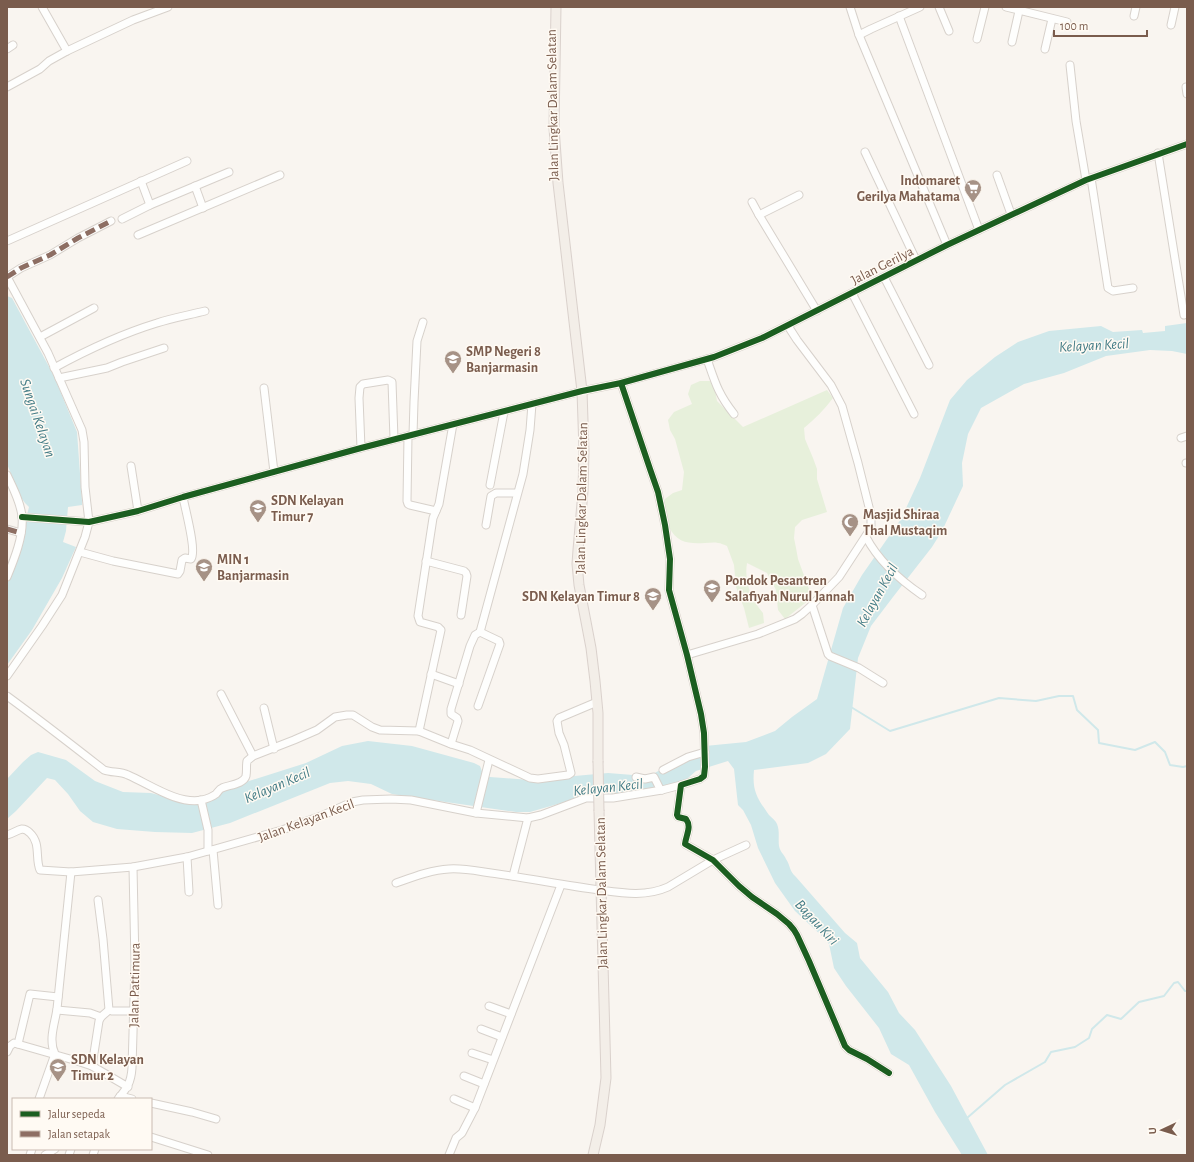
<svg xmlns="http://www.w3.org/2000/svg" width="1194" height="1162" font-family="'Alegreya Sans',sans-serif">
<rect width="100%" height="100%" fill="#f9f5f0"/>
<path fill="#e7f0db" d="M700,381h10l5,9 2,11 26,26 84,-37 6,8c-8,11 -18,21 -29,30l1,11 8,19 4,11v10l10,33 -25,8 -7,7 -1,11 2,10 2,11 11,30v11l-24,19 -7,-9 -2,-20 -9,-17 -20,-10c-3,19 4,36 16,50l1,10 -15,5 -5,-20 -8,-21 -2,-22 -7,-19c-3,-1 -6,-3 -9,-3 -4,-1 -9,0 -13,0 -16,1 -28,0 -36,-16 -4,-10 -5,-18 -4,-28l8,-6 9,-3 2,-18 -9,-33 -5,-9 -2,-10 6,-8 18,-8 -4,-10 3,-9z"/>
<g fill="#d0e8ea">
<polygon points="7,296 12,298 54,376 77,432 82,501 82,505 68,507 66,531 63,542 76,547 62,578 32,630 7,665 7,584 14,567 29,507 25,503 20,496 7,464"/>
<path d="M1187,323v31l-15,-3 -22,-1 -44,6 -42,17 -40,11 -43,24 -13,26 -6,29 1,23 -21,45 -10,16 -39,50 -22,29 -13,32 -8,71 -24,25 -18,9 -54,7c-2,21 3,28 15,45 3,3 7,6 8,9 3,7 1,15 2,22 1,6 5,8 7,13 5,8 3,12 10,18l49,56 12,10 3,15 28,34 11,21 16,17 36,56 37,69h-26l-27,-43 -26,-47 -18,-11 -12,-26 -33,-42 -12,-18 -5,-24 -6,-7 -28,-26 -20,-28 -17,-35 -7,-23 -8,-15 -5,-5 -4,-36 -6,-8 -32,10 -8,7 -10,6 -44,8 -45,3 -59,17h-14l-105,-15 -19,-3 -21,-10 -23,-3 -18,2 -100,40 -38,10 -37,-1 -38,-3 -24,-7 -13,-11 -12,-17 -13,-14 -8,-2 -31,33 -9,8v-40l16,-17 8,-7 7,-3 28,8 29,21 28,11 28,1 34,9 15,1 24,-14 82,-26 36,-17 26,-5 44,5 62,17 6,3 3,8 7,3 40,3 78,-7 25,2 10,2 8,-2 33,-18 16,-4 5,-7 41,-4 29,-11 17,-14 25,-18 26,-91 19,-33 39,-56 19,-41 30,-78 17,-20 28,-23 23,-15 31,-11 52,-5 12,6 29,-2 1,3 22,-2v-5z"/>
</g>
<g fill="none" stroke-linecap="round" stroke-linejoin="round">
<g stroke="#d0e8ea" stroke-width="2">
<polyline points="851,707 890,731 999,698 1036,701 1059,696 1073,696 1077,710 1098,730 1099,743 1135,750 1155,742 1165,752 1170,765 1183,767 1187,766"/>
<polyline points="967,1118 1005,1085 1045,1062 1051,1052 1075,1047 1089,1038 1092,1029 1107,1015 1121,1019 1139,1002 1164,996 1174,983 1178,982 1185,991 1187,991"/>
</g>
<g stroke="#d7d1cb" stroke-width="9">
<g id="minor">
<polyline points="42,7 67,51"/>
<polyline points="850,7 859,35 947,245"/>
<polyline points="939,7 949,31"/>
<polyline points="1006,7 1067,22"/>
<polyline points="899,16 979,230"/>
<polyline points="1134,16 1136,7"/>
<polyline points="1171,25 1175,7"/>
<polyline points="859,35 871,29 920,7"/>
<polyline points="977,39 985,7"/>
<polyline points="1012,42 1019,11"/>
<polyline points="7,49 13,45"/>
<polyline points="1045,49 1052,19"/>
<polyline points="1070,65 1076,121 1086,180"/>
<polyline points="7,87 40,69 49,61 67,51 133,20 168,7"/>
<polyline points="1186,87 1187,94"/>
<polyline points="865,152 916,260"/>
<polyline points="1158,153 1184,315"/>
<polyline points="997,175 1011,214"/>
<polyline points="1091,178 1108,288 1113,291 1133,288"/>
<polyline points="141,181 150,205"/>
<polyline points="195,186 203,208"/>
<polyline points="799,195 759,215 817,311"/>
<polyline points="752,202 759,215"/>
<polyline points="122,219 150,205 229,172"/>
<polyline points="138,235 280,175"/>
<polyline points="7,241 187,161"/>
<polyline points="7,277 48,353 82,430 84,442 85,487 89,522 85,537 62,595 42,626 7,676"/>
<polyline points="7,277 21,268 50,255 78,238 111,221"/>
<polyline points="884,277 929,365"/>
<polyline points="852,293 914,414"/>
<polyline points="40,337 94,308"/>
<path d="M707,359c8,23 11,35 27,55"/>
<path d="M54,368c33,-18 67,-34 103,-45 15,-5 32,-8 48,-12"/>
<polyline points="59,378 107,368 122,362 164,348"/>
<path d="M621,383l29,86 8,23 7,33 5,34 -1,31 18,65 14,59 3,19 1,34 -1,9 -4,3 -19,6 -4,30 1,2 8,2c6,8 0,16 -1,25l28,16 26,26 13,11 25,17 12,10 5,6 3,5 12,26 36,85 4,4 18,9 22,14"/>
<polyline points="264,388 274,472"/>
<polyline points="413,435 414,402 417,341 423,322"/>
<polyline points="408,436 407,501 408,504 410,505 436,511"/>
<polyline points="1181,438 1187,436"/>
<polyline points="361,448 359,398 360,387 363,384 388,380 392,382 394,439"/>
<polyline points="1186,463 1187,463"/>
<polyline points="131,466 138,511"/>
<path d="M7,475c6,13 14,28 15,42 2,18 -8,43 -15,60"/>
<polyline points="490,485 504,412"/>
<polyline points="22,517 89,522 138,511 183,497 361,448 582,391 621,383 714,357 762,338 947,245 1086,180 1187,144"/>
<polyline points="486,525 491,496 496,493 517,493"/>
<polyline points="7,529 21,533"/>
<path d="M866,537c12,23 34,43 56,58"/>
<path d="M80,552l33,9 65,13 2,-3 2,-11 3,-2 6,1c6,-8 -6,-50 -8,-62"/>
<polyline points="426,561 464,571 466,573 467,576 461,615"/>
<polyline points="812,605 828,654 830,656 859,668 883,683"/>
<polyline points="687,655 758,634 795,619 802,614 812,605 839,577 871,528 871,515 858,463 842,406 831,385 797,340 788,326"/>
<polyline points="431,674 459,684"/>
<polyline points="221,694 253,756"/>
<path d="M7,696c33,24 65,49 97,74 8,3 16,1 24,5 21,9 50,30 74,25 4,-1 10,-3 14,-6 2,-2 3,-5 6,-6 7,-3 22,-4 24,-12 1,-5 0,-10 1,-15l6,-5 41,-16 23,-10 18,-13 12,-2h6l19,12 8,3 39,1 32,13 19,6 60,28 8,1 30,-4 3,-2 -7,-28 -5,-12 -2,-12 2,-3 38,-16"/>
<polyline points="478,706 500,644 499,641 480,632"/>
<polyline points="264,708 274,749"/>
<polyline points="419,731 441,630 438,627 420,622 418,616 433,518 439,504 453,424"/>
<polyline points="451,744 458,721 457,718 451,714 451,709 470,646 475,635 480,632 523,474 530,430 532,404"/>
<polyline points="663,770 688,757 705,752"/>
<polyline points="636,777 645,779 654,777 660,789 662,790"/>
<polyline points="201,800 208,830 208,851"/>
<polyline points="476,813 489,760"/>
<path d="M7,835c5,-1 10,-5 15,-6 4,0 6,2 8,4 11,10 5,26 10,37l31,2 62,-5 54,-10 95,-27 39,-14 31,-14 11,-2 28,-1 20,1 65,13 52,5 13,-3 45,-17h27l49,-8 19,-5"/>
<polyline points="213,850 218,905"/>
<polyline points="187,857 189,892"/>
<polyline points="513,876 528,818"/>
<path d="M396,883c17,-6 35,-13 53,-14 14,-1 28,2 42,4 36,5 72,12 108,17 23,3 47,7 69,-3l45,-27 33,-15"/>
<polyline points="98,900 103,939 109,1010 112,1011 134,1011"/>
<polyline points="489,1006 511,1014"/>
<polyline points="57,1010 90,1013 101,1017"/>
<polyline points="481,1029 502,1037"/>
<polyline points="18,1044 30,994 58,997"/>
<polyline points="7,1052 10,1046 14,1043 77,1061 92,1066 128,1087"/>
<polyline points="472,1053 493,1060"/>
<polyline points="92,1066 99,1021 101,1017 109,1010"/>
<polyline points="464,1076 484,1084"/>
<polyline points="120,1096 132,1099"/>
<path d="M39,1099l16,-45c-7,-14 0,-31 2,-45 5,-46 9,-92 14,-137"/>
<path d="M118,1099c9,-11 13,-16 14,-31l3,-104 -2,-97"/>
<polyline points="454,1099 475,1108"/>
<polyline points="151,1103 192,1112 216,1119"/>
<polyline points="151,1137 208,1155"/>
<polyline points="30,1155 32,1149"/>
<polyline points="45,1155 55,1149"/>
<polyline points="69,1155 71,1149"/>
<polyline points="93,1155 95,1149"/>
<polyline points="449,1155 456,1138 462,1133 475,1108 561,885"/>
</g>
</g>
<g stroke="#dad1cc" stroke-width="11">
<g id="major">
<polyline points="556,7 554,128 558,183 582,391 584,451 583,491 578,550 577,564 579,585 591,648 595,681 598,713 598,761"/>
<polyline points="593,1155 600,1125 606,1078 599,811"/>
</g>
</g>
<use href="#minor" stroke="#fefefd" stroke-width="7"/>
<use href="#major" stroke="#f3eee8" stroke-width="9"/>
<g stroke="#dad1cc" stroke-width="11" stroke-linecap="butt">
<polyline id="major-bridge" points="598,761 599,811"/>
</g>
<use href="#major-bridge" stroke="#f3eee8" stroke-width="9"/>
<g stroke="#8d6e63" stroke-width="5" stroke-dasharray="10 5" stroke-linecap="butt">
<polyline points="7,277 21,268 50,255 78,238 111,221"/>
<polyline points="7,529 21,533"/>
</g>
<g stroke="#fffaf3" stroke-width="8">
<g id="cycleway">
<path d="M621,383l29,86 8,23 7,33 5,34 -1,31 18,65 14,59 3,19 1,34 -1,9 -4,3 -19,6 -4,30 1,2 8,2c6,8 0,16 -1,25l28,16 26,26 13,11 25,17 12,10 5,6 3,5 12,26 36,85 4,4 18,9 22,14"/>
<polyline points="22,517 89,522 138,511 183,497 361,448 582,391 621,383 714,357 762,338 947,245 1086,180 1187,144"/>
</g>
</g>
<use href="#cycleway" stroke="#1b5e20" stroke-width="6"/>
</g>
<defs>
<g id="supermarket-pin" transform="scale(0.9)"><path d="M0 17L-7.5 6A9.5 9.5 0 1 1 7.5 6Z" fill="#a69286" stroke="#fffaf3"/><path d="M-6-5.5h2.5l.6 2H6L4.5 2H-2.5L-4.4-4H-6ZM-1.5 3.2a1.3 1.3 0 1 0 .1 0ZM3 3.2a1.3 1.3 0 1 0 .1 0Z" fill="#fff"/></g>
<g id="school-pin" transform="scale(0.9)"><path d="M0 17L-7.5 6A9.5 9.5 0 1 1 7.5 6Z" fill="#a69286" stroke="#fffaf3"/><path d="M0-5L7-2L0 1L-7-2ZM-4 1L0 2.5L4 1V4Q0 6-4 4Z" fill="#fff"/></g>
<g id="mosque-pin" transform="scale(0.9)"><path d="M0 17L-7.5 6A9.5 9.5 0 1 1 7.5 6Z" fill="#a69286" stroke="#fffaf3"/><path d="M3.5-4.9A6 6 0 1 0 3.5 4.9A5 5 0 1 1 3.5-4.9Z" fill="#fff"/></g>
</defs>
<g fill-rule="evenodd">
<use href="#supermarket-pin" x="973" y="188"/>
<use href="#school-pin" x="453" y="359"/>
<use href="#school-pin" x="258" y="508"/>
<use href="#mosque-pin" x="850" y="522"/>
<use href="#school-pin" x="204" y="567"/>
<use href="#school-pin" x="712" y="588"/>
<use href="#school-pin" x="653" y="596"/>
<use href="#school-pin" x="58" y="1067"/>
</g>
<g text-anchor="middle" stroke-width="3" stroke-linejoin="round" paint-order="stroke">
<g font-size="14" fill="#7a5c4d" stroke="#fffaf3">
<text transform="translate(552 105) rotate(-91)" y="5">Jalan Lingkar Dalam Selatan</text>
<text transform="translate(882 265) rotate(-27)" y="5">Jalan Gerilya</text>
<text transform="translate(581 498) rotate(-89)" y="5">Jalan Lingkar Dalam Selatan</text>
<text transform="translate(306 820) rotate(-20)" y="5">Jalan Kelayan Kecil</text>
<text transform="translate(601 893) rotate(-91)" y="5">Jalan Lingkar Dalam Selatan</text>
<text transform="translate(134 985) rotate(-89)" y="5">Jalan Pattimura</text>
</g>
<g font-size="14" font-weight="bold" fill="#7a5c4d" stroke="#fffaf3" text-anchor="start">
<text x="960" y="185" text-anchor="end">Indomaret<tspan x="960" dy="16">Gerilya Mahatama</tspan></text>
<text x="466" y="356">SMP Negeri 8<tspan x="466" dy="16">Banjarmasin</tspan></text>
<text x="271" y="505">SDN Kelayan<tspan x="271" dy="16">Timur 7</tspan></text>
<text x="863" y="519">Masjid Shiraa<tspan x="863" dy="16">Thal Mustaqim</tspan></text>
<text x="217" y="564">MIN 1<tspan x="217" dy="16">Banjarmasin</tspan></text>
<text x="725" y="585">Pondok Pesantren<tspan x="725" dy="16">Salafiyah Nurul Jannah</tspan></text>
<text x="640" y="601" text-anchor="end">SDN Kelayan Timur 8</text>
<text x="71" y="1064">SDN Kelayan<tspan x="71" dy="16">Timur 2</tspan></text>
</g>
<g font-size="15" font-style="italic" fill="#437c86" stroke="#fffaf3">
<text transform="translate(1094 345) rotate(-3)" y="5">Kelayan Kecil</text>
<text transform="translate(38 418) rotate(71)" y="5">Sungai Kelayan</text>
<text transform="translate(877 595) rotate(-61)" y="5">Kelayan Kecil</text>
<text transform="translate(277 785) rotate(-23)" y="5">Kelayan Kecil</text>
<text transform="translate(608 787) rotate(-6)" y="5">Kelayan Kecil</text>
<text transform="translate(817 922) rotate(47)" y="5">Bagau Kiri</text>
</g>
</g>
<rect width="1194" height="1162" fill="none" stroke="#7a5c4d" stroke-width="16"/>
<rect x="12" y="1098" width="140" height="52" fill="#fffaf3" stroke="#cabbb1"/>
<rect x="20" y="1111" width="20" height="6" fill="#1b5e20" stroke="#cabbb1"/>
<text x="48" y="1118" font-size="12" fill="#7a5c4d">Jalur sepeda</text>
<rect x="20" y="1131" width="20" height="6" fill="#8d6e63" stroke="#cabbb1"/>
<text x="48" y="1138" font-size="12" fill="#7a5c4d">Jalan setapak</text>
<g transform="translate(1162 1130) rotate(266)" stroke="#fffaf3" stroke-width="3" paint-order="stroke">
<path d="M0-3L7 15L0 10L-7 15Z" fill="#7a5c4d"/>
<text y="-6" font-size="11" font-weight="bold" text-anchor="middle" fill="#7a5c4d">U</text>
</g>
<path d="M1054 30v6h93v-6" fill="none" stroke="#7a5c4d" stroke-width="2"/>
<text x="1060" y="30" font-size="12" fill="#7a5c4d" stroke="#fffaf3" stroke-width="3" paint-order="stroke">100 m</text>
</svg>
